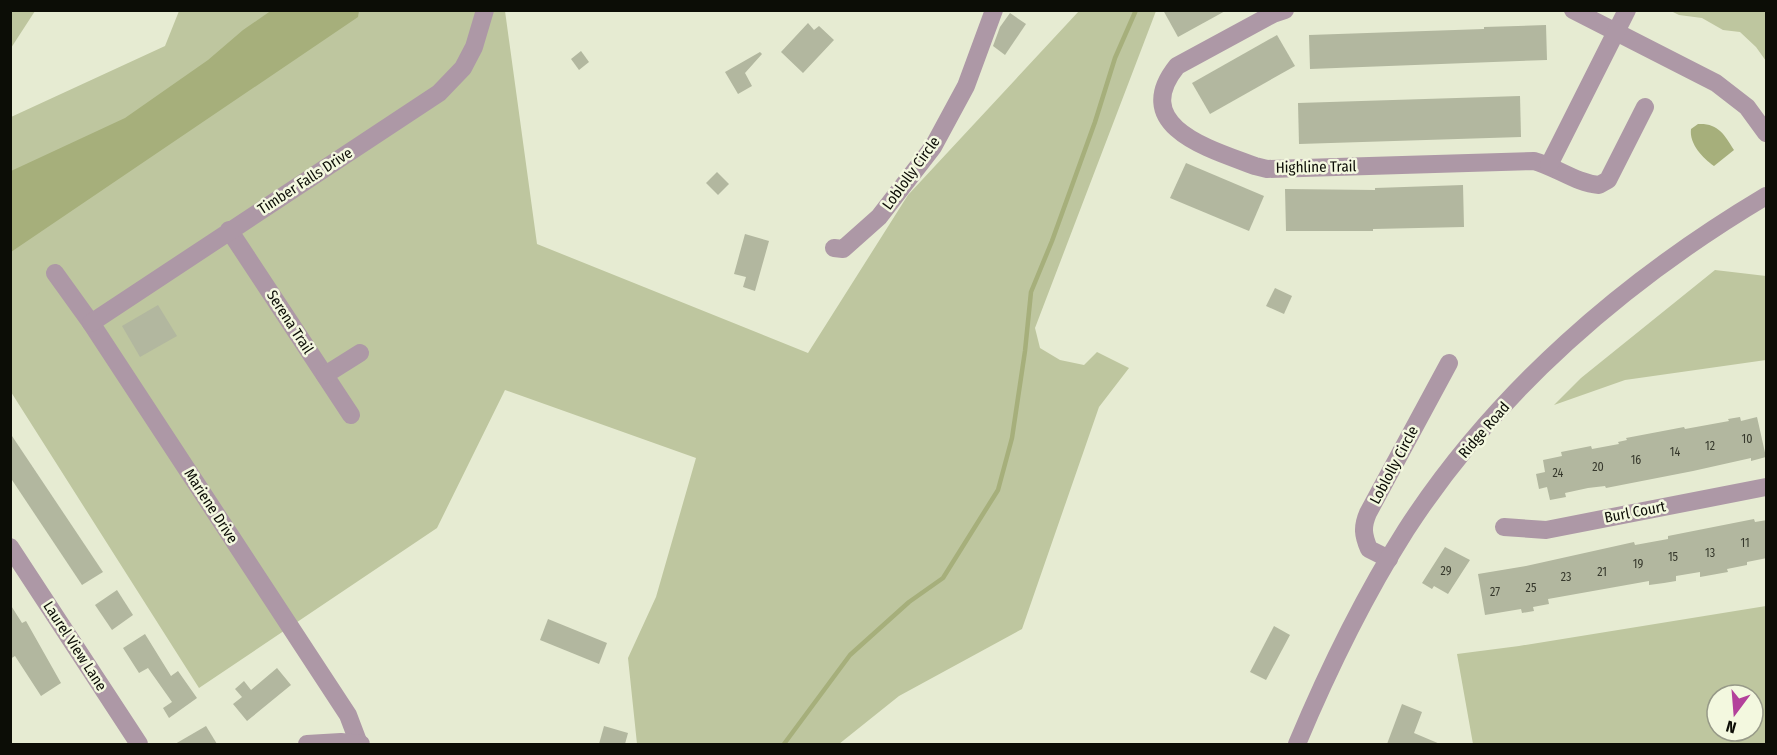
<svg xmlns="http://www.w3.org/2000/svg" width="1777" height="755" font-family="'Fira Sans Condensed',sans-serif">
<rect width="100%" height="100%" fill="#e6ebd2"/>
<g fill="#bec69f" fill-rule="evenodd">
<polygon points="11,10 35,11 11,48 10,11"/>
<polygon points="179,11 505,11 537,244 808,353 908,195 1079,11 1156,11 1035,328 1040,348 1060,360 1084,365 1097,352 1129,368 1099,407 1022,629 899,696 839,744 637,744 628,658 656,597 696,458 505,390 437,528 199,688 11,392 11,117 165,46"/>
<polygon points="1671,11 1766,11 1766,61 1756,47 1740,32 1723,30 1702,18 1679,15"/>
<polygon points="1715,270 1766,276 1766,360 1625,380 1554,405 1581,378"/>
<path d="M1766,606v138h-293l-16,-90 62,-8zM1717,695h36v36h-36z"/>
</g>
<g fill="#a6af7b">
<polygon points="272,10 359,11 358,17 11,252 11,171 125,118 208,60 243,30"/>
<path d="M1698,124c20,-1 26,10 36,26l-20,16c-11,-8 -25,-22 -23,-37z"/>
</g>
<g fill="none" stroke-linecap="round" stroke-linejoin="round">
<polyline stroke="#a6af7b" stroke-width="4.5" points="784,744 850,655 909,602 943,578 998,490 1012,438 1025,351 1031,292 1052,241 1095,122 1115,58 1136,10"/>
</g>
<g fill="#b2b79f">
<polygon points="1163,10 1227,10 1178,37"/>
<polygon points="1010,13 1026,24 1005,55 993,46 1000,27"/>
<polygon points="808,23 814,30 819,26 834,40 803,73 781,52"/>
<polygon points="1546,25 1547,60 1310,69 1309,35 1484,29 1484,27"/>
<polygon points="1277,35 1295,66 1210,114 1192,83"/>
<polygon points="581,51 589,62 579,70 571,59"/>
<polygon points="760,52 762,54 745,73 752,86 738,94 725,72"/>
<polygon points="1520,96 1521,137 1299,144 1298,103"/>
<polygon points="1186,163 1264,196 1249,231 1170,198"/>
<polygon points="717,172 729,184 718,195 706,183"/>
<polygon points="1463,185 1464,227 1373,229 1373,231 1286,231 1285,189 1375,190 1375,188"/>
<polygon points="745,234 769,241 755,291 743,287 746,277 734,274"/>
<polygon points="1275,288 1292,296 1284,314 1266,306"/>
<polygon points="158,305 177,336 140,357 122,326"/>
<polygon points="1740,417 1741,421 1757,417 1766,457 1751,461 1751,458 1693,471 1606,488 1605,486 1588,488 1565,493 1566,497 1550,500 1547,487 1539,489 1536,474 1545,472 1543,460 1562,456 1561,452 1591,446 1592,449 1619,444 1618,442 1627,440 1626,438 1684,427 1685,429 1729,421 1728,419"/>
<polygon points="10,433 103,572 82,585 10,477"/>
<polygon points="1754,519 1755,522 1767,520 1767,558 1747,562 1747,565 1727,569 1728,572 1700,577 1700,572 1676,576 1676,581 1664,583 1649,585 1649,581 1548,599 1549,604 1533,607 1534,611 1522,613 1521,609 1485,615 1478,574 1526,566 1634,542 1635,545 1668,539 1668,536"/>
<polygon points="1445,547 1470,560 1448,594 1434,586 1432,589 1422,583"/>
<polygon points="117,590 133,615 112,630 95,605"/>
<polygon points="10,604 22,623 26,621 61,683 41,696 15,656 10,659"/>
<polygon points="548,619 607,643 599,664 540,640"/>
<polygon points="1274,626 1290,635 1266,680 1250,672"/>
<polygon points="145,634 171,676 178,671 197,698 169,718 163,708 172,702 148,668 139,673 123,648"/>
<polygon points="277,668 291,685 247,721 233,704 242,697 235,689 244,681 251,690"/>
<polygon points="1402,704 1422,712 1414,733 1440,744 1387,744"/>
<polygon points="206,726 217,744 175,744"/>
<polygon points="604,726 628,733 625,744 599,744"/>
</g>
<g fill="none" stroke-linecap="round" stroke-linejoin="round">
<g stroke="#ad98a6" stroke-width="18">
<path d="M1285,10l-12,4 -96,52c-49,61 36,84 78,100l12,3 267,-8c22,6 42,22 65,24l9,-5 37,-73"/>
<polyline points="1573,10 1716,83 1747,107 1766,133"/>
<polyline points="1549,165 1627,10"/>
<polyline points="229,230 351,415"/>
<polyline points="834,248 843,249 879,217 933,147 966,86 994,10"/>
<polyline points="55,273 91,323 348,715 359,744"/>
<polyline points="91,323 439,93 463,68 474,47 485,10"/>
<polyline points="325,375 360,353"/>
<polyline points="1504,527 1546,530 1766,487"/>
<polyline points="10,547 139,744"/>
<path d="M1389,559l-20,-10c-6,-14 -7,-22 -1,-36l81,-150"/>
<polyline points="307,744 341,742 361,744"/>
<path d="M1297,744c31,-74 66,-146 109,-214 90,-139 219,-250 360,-334"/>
</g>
</g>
<g text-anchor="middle" stroke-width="5" stroke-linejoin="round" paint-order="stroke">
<g font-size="12" fill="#36382c">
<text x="1747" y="443">10</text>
<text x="1710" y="450">12</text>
<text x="1675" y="456">14</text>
<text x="1636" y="464">16</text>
<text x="1598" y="471">20</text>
<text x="1558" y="477">24</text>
<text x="1745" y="547">11</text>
<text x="1710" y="557">13</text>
<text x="1673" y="561">15</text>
<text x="1638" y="568">19</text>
<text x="1446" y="575">29</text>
<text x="1602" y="576">21</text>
<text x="1566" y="581">23</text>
<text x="1531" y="592">25</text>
<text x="1495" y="596">27</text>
</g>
<g font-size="15" fill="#0c0d06" stroke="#f3f8df">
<text transform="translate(1316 167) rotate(-1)" y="5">Highline Trail</text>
<text transform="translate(911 173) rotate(-54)" y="5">Loblolly Circle</text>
<text transform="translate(305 181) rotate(-33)" y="5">Timber Falls Drive</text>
<text transform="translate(290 322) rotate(57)" y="5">Serena Trail</text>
<text transform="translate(1484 430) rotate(-49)" y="5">Ridge Road</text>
<text transform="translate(1394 465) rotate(-62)" y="5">Loblolly Circle</text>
<text transform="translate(211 506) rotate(57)" y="5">Mariene Drive</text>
<text transform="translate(1635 512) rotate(-11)" y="5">Burl Court</text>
<text transform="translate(75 646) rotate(57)" y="5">Laurel View Lane</text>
</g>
</g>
<rect width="1777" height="755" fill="none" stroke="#0c0d06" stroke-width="24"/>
<g transform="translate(1735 713) rotate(196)"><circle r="28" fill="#f3f8df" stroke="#979a88" stroke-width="1.5"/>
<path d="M0-4.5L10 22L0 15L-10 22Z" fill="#b3419b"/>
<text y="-9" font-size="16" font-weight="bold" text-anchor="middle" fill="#0c0d06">N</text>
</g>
</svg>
